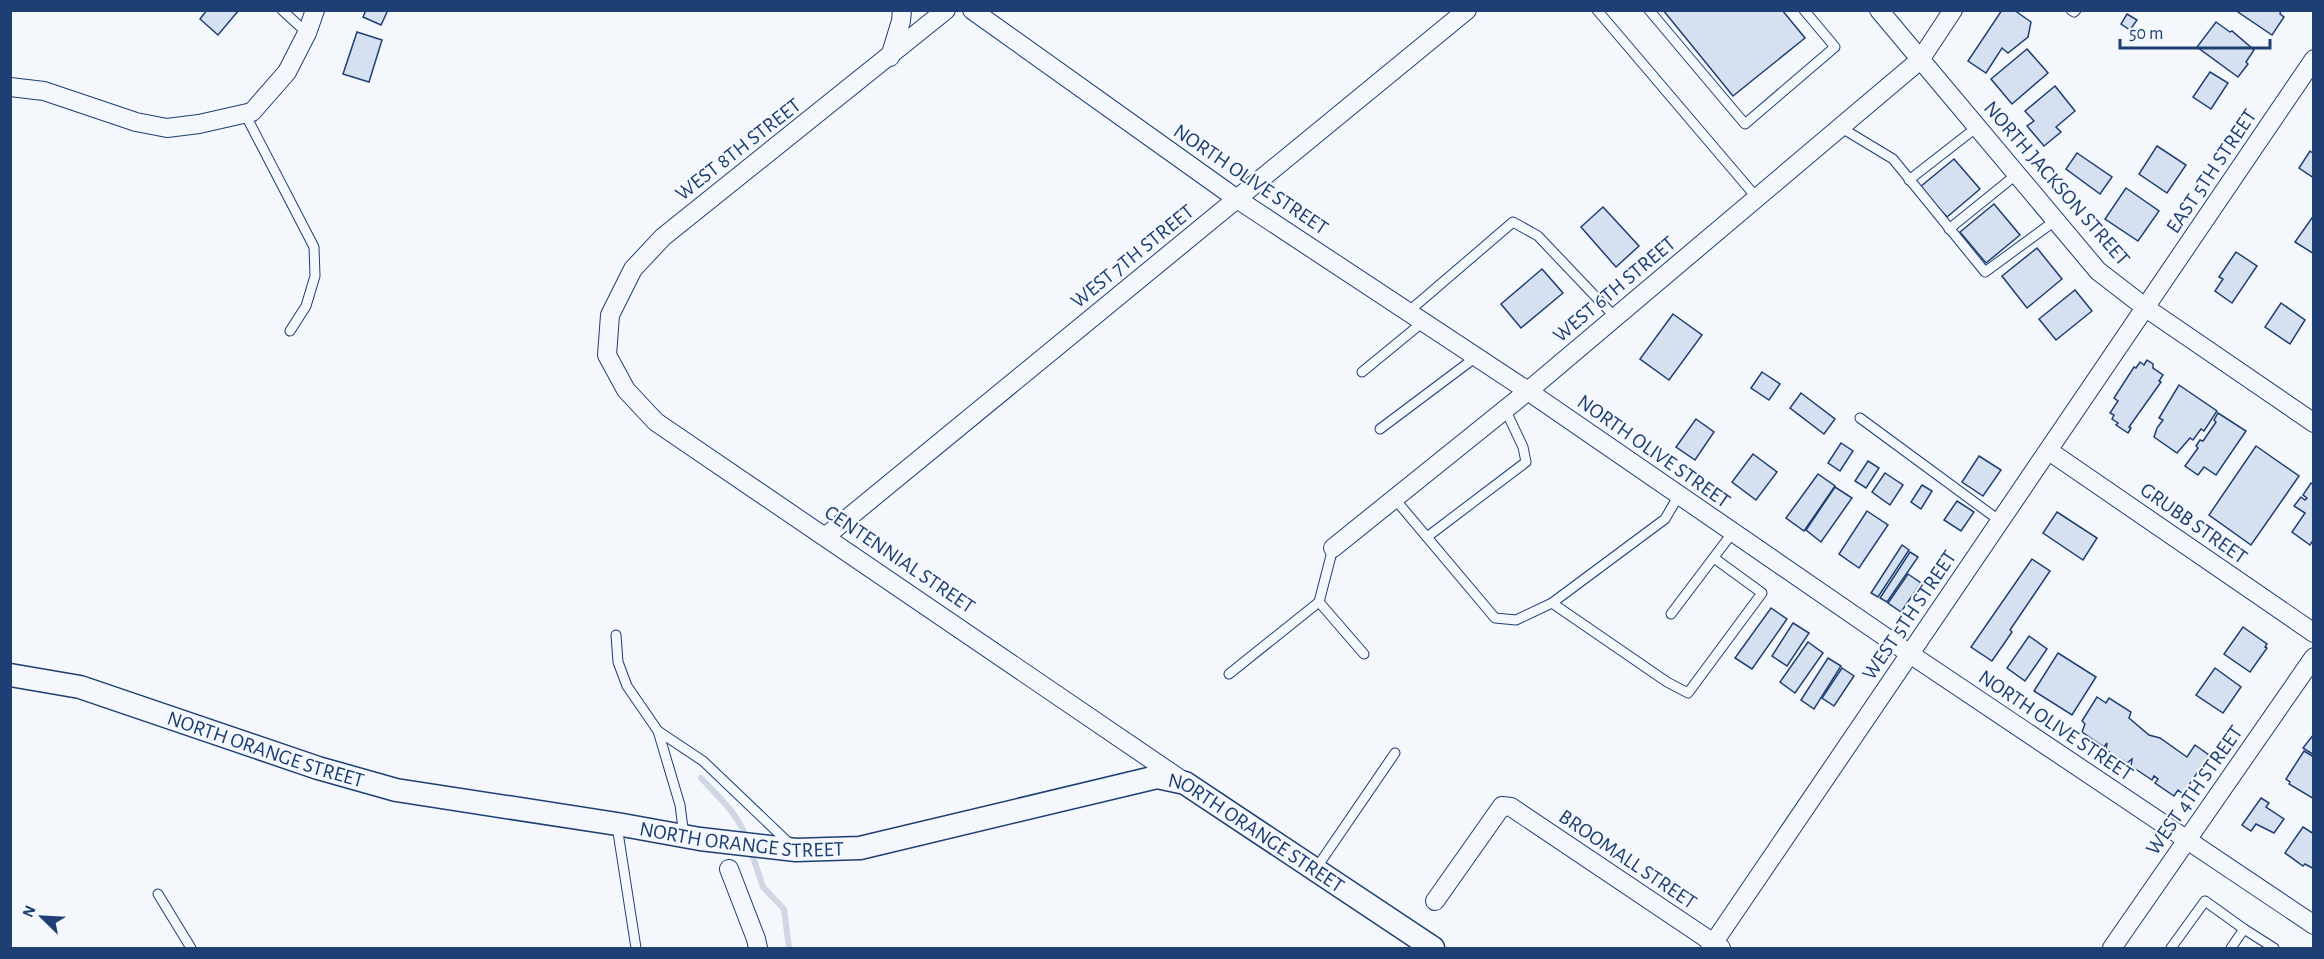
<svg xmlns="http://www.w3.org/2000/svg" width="2324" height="959" font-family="'Alegreya Sans',sans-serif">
<rect width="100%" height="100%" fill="#f4f7fb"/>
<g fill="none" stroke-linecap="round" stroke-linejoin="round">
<g stroke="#cfd7e4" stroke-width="6">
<path d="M701,778c17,18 37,36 46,61"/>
<polyline points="751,851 763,887 784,909 789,948"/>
</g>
</g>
<g fill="#d5e0f0" stroke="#1d3f73" stroke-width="1.5">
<polygon points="207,10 239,10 218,35 200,19"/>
<polygon points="366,10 388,10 381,25 363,17"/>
<polygon points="1663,10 1782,10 1805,38 1733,96"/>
<polygon points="2002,10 2014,10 2031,22 2028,37 2008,53 2002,48 1986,73 1968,61"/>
<polygon points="2235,10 2281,10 2280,14 2284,17 2272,35"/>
<polygon points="2127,14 2137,20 2130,30 2121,24"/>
<polygon points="2216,22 2230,32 2232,31 2254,50 2246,62 2248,64 2238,77 2197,47"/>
<polygon points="357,32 382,40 369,82 343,74"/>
<polygon points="2027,49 2048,73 2012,104 1991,79"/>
<polygon points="2210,72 2228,83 2211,109 2193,97"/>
<polygon points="2055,86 2075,111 2056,127 2061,132 2044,146 2027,126 2034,121 2025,111"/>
<polygon points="2157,146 2186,165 2167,193 2139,174"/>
<polygon points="2310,151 2314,154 2314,178 2299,168"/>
<polygon points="2077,153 2112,177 2100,194 2066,169"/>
<polygon points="1954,159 1980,189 1947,217 1920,187"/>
<polygon points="2126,188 2159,211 2138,241 2105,219"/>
<polygon points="1994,204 2020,235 1986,263 1960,232"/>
<polygon points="1603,207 1639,246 1616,267 1581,227"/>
<polygon points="2314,215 2314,254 2295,242"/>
<polygon points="2037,248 2062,279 2027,308 2002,276"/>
<polygon points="2236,252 2257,266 2232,303 2215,291 2223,279 2219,277"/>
<polygon points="1542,269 1563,293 1521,328 1501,304"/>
<polygon points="2075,290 2092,311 2056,340 2039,319"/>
<polygon points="2281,303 2305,320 2290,344 2265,327"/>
<polygon points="1673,314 1702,335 1669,380 1640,359"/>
<polygon points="2147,360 2153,364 2153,368 2163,375 2159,381 2161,382 2129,427 2131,428 2128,433 2116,425 2118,423 2112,419 2114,415 2110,413 2118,401 2114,398 2134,367 2136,368 2140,362 2144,365"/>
<polygon points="1762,372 1780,384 1769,400 1751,388"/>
<polygon points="2179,385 2217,411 2204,431 2201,429 2193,440 2190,438 2177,453 2154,437 2157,428 2163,420 2159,418"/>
<polygon points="1801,393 1835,419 1824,434 1790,408"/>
<polygon points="2218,413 2246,431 2216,475 2204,467 2198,475 2185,466 2198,448 2196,446 2200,440 2203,441 2216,422 2214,420"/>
<polygon points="1696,419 1714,432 1695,460 1676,447"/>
<polygon points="1841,443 1853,451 1840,471 1828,463"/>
<polygon points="2256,446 2299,476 2251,545 2209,515"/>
<polygon points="1753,454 1777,472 1756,500 1732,482"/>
<polygon points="1979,456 2001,470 1983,496 1962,482"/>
<polygon points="1868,461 1879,468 1866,488 1855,481"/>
<polygon points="1885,473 1903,485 1890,505 1872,492"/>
<polygon points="1818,474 1835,486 1804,531 1786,518"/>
<polygon points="2311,483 2314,485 2314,539 2310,545 2292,532 2305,513 2294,506 2301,497 2305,500 2307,498 2303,495"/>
<polygon points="1922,485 1932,491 1921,509 1911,502"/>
<polygon points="1835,487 1852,498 1821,542 1806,530"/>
<polygon points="1957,501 1974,512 1961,531 1944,520"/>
<polygon points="1867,511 1888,525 1859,568 1839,554"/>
<polygon points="2057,512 2097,538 2083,560 2043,533"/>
<polygon points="1902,545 1909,550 1878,597 1871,593"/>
<polygon points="1910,552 1918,557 1887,602 1880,598"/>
<polygon points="2032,559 2050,571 2010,630 2012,632 1992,661 1971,647"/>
<polygon points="1908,574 1921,583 1901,612 1888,603"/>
<polygon points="1771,608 1787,619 1752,669 1735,658"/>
<polygon points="1793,623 1809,633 1787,666 1772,656"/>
<polygon points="2243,627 2267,644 2265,647 2267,648 2250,672 2224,654"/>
<polygon points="2029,636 2047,649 2025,681 2007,668"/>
<polygon points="1808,642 1823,653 1795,693 1780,682"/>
<polygon points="2058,653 2096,677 2072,715 2034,691"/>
<polygon points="1828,658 1841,666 1814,709 1801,700"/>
<polygon points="1842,668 1854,676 1834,706 1822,698"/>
<polygon points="2215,668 2241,687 2223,713 2196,695"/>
<polygon points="2097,697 2106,703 2109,698 2131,712 2129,718 2149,735 2160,738 2187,757 2195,745 2209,755 2183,794 2178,790 2174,796 2155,783 2158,779 2154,776 2152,780 2131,766 2132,759 2127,763 2106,750 2107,743 2104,747 2082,732 2085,724 2082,721"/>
<polygon points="2314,734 2314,755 2303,748"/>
<polygon points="2304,751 2314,757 2314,799 2289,784 2290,782 2286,779"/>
<polygon points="2261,798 2269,803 2266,807 2284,819 2274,833 2256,824 2251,831 2242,825"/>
<polygon points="2303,827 2314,834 2314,869 2305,864 2303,866 2285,853"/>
</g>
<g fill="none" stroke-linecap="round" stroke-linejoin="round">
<g stroke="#1d3f73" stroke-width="11">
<g id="service">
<polyline points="282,10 307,33"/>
<polyline points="1597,10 1757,198"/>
<polyline points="1649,10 1745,124 1835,47 1804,10"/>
<polyline points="2071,10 2074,12 2076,10"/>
<polyline points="245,114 314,247 315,276 306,306 290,331"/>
<polyline points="1840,127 1893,159 1985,272 2056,220"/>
<polyline points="1909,180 1977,127"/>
<polyline points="1949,229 2017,174"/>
<polyline points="1408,312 1513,222 1538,236 1615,317"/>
<polyline points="1362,372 1423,322"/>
<polyline points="1860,418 2000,521"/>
<polyline points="1380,429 1476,357"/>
<polyline points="1679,495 1665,519 1552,603 1667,682 1688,693 1762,593 1714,558"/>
<polyline points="1394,498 1495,618 1516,620 1552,603"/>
<polyline points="1427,537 1526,462 1523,447 1505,409"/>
<polyline points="1319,602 1364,654"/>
<polyline points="1671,614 1733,532"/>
<polyline points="616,635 618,662 627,686 658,731 680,805 684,836"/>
<polyline points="1229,674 1319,602 1333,548"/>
<polyline points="658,731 703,761 790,844"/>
<polyline points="617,826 636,948"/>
<polyline points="1315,870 1395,753"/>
<polyline points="158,894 191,948"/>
<polyline points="2244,929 2274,948"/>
<polyline points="2171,948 2205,901 2244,929 2231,948"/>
</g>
</g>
<g stroke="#1d3f73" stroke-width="20">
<g id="minor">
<polyline points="946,10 663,237 633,269 610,315 607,355 626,390 656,422 1183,781"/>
<polyline points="972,10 1237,199 1528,391 1910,654 2314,925"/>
<polyline points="1879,10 2098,271 2146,308 2314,423"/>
<polyline points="890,57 901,21 902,10"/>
<polyline points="10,87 44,91 136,122 167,128 199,124 252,112 287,72 307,33 315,10"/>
<polyline points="2049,451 2314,633"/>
<polyline points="826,536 1467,10"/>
<polyline points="1333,548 1528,391 1920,60 1953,10"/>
<polyline points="729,869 756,939 758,948"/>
<polyline points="1435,901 1502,806 1511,807 1721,948"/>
<polyline points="1710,948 2314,59"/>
<polyline points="2112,948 2314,657"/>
</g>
</g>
<g stroke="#1d3f73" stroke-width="25">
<g id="tertiary">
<path id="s1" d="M10,675l70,12 238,81 78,22 221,34 83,15 96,11 64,-2 297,-71 28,6 248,165"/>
</g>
</g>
<use href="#service" stroke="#f4f7fb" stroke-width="9"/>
<use href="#minor" stroke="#f4f7fb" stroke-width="18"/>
<use href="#tertiary" stroke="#f4f7fb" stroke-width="22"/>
</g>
<g text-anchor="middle" stroke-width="4.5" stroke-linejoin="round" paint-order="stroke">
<g font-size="21" fill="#1d3f73" stroke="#f4f7fb">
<text transform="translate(738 149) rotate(-38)" y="7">WEST 8TH STREET</text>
<text transform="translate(2211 171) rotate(-56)" y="7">EAST 5TH STREET</text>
<text transform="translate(1251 179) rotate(34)" y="7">NORTH OLIVE STREET</text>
<text transform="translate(2057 183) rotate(49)" y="7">NORTH JACKSON STREET</text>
<text transform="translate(1132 256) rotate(-39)" y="7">WEST 7TH STREET</text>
<text transform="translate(1614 289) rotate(-40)" y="7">WEST 6TH STREET</text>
<text transform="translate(1654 451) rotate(35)" y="7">NORTH OLIVE STREET</text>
<text transform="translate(2194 523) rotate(35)" y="7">GRUBB STREET</text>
<text transform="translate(900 559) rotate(34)" y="7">CENTENNIAL STREET</text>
<text transform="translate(1909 615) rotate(-56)" y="7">WEST 5TH STREET</text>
<text transform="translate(2056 725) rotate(34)" y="7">NORTH OLIVE STREET</text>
<text dy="7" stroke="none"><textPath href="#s1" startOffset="267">NORTH ORANGE STREET</textPath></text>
<text transform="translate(2194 790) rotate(-55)" y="7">WEST 4TH STREET</text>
<text dy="7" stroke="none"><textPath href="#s1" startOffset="1292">NORTH ORANGE STREET</textPath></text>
<text dy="7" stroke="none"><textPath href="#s1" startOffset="753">NORTH ORANGE STREET</textPath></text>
<text transform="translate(1628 859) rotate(34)" y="7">BROOMALL STREET</text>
</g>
</g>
<rect width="2324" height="959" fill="none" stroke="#1d3f73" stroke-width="24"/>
<g transform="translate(42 917) rotate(294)" stroke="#f4f7fb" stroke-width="4.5" paint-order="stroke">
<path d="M0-4.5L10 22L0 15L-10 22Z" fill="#1d3f73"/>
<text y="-9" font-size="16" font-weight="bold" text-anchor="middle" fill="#1d3f73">N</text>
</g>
<path d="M2120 39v9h150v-9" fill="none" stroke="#1d3f73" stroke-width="3"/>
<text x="2129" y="39" font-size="18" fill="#1d3f73" stroke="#f4f7fb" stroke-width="4.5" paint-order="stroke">50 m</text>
</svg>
